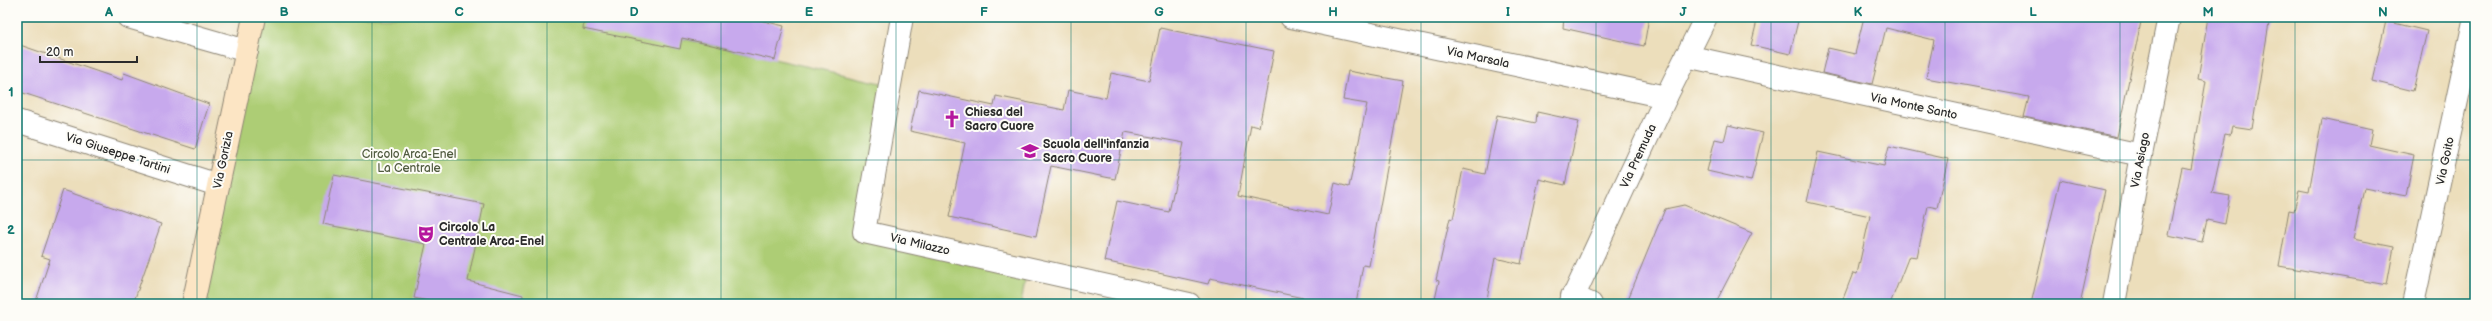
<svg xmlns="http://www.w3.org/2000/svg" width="2492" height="321" font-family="'Balsamiq Sans',sans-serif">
<rect width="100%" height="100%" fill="#fdfcf7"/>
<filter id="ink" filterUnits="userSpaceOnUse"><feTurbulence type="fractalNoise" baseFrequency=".025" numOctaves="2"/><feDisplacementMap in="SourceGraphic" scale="8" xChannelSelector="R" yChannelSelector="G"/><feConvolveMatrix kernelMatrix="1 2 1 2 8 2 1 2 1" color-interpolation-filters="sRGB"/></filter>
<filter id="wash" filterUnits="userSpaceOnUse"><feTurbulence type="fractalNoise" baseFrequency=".012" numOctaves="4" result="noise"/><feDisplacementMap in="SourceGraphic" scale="16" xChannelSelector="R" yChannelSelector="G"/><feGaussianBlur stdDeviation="0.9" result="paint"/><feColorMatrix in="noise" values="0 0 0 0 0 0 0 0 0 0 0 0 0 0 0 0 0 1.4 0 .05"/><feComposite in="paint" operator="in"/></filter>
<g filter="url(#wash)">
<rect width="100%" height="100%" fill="#ecdebb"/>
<polygon fill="#adcd75" stroke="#6c7c50" points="254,17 586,17 890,85 864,232 1027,269 1021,304 193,304"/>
<g id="blocks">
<g fill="#c7a9ed">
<polygon points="584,17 747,17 784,26 775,60 682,38 680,49 583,29"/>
<polygon points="1564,17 1649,17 1644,46 1563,28"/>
<polygon points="1758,17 1799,17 1790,54 1751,45"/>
<polygon points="1864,17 2142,17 2117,137 2024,117 2029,97 1926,78 1934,40 1886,28 1872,84 1822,73 1828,48 1855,54"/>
<polygon points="2208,17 2270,17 2252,129 2232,126 2230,135 2225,134 2212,193 2230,196 2225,224 2207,220 2202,242 2168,235 2182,167 2191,169 2206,81 2198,79"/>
<polygon points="2386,21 2427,31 2413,91 2372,81"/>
<polygon points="1160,28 1274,51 1259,127 1251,125 1238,196 1328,215 1335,183 1349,187 1367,104 1343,100 1348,71 1403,81 1369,266 1363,265 1356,304 1317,304 1317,301 1210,278 1208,284 1104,261 1117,201 1169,212 1184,143 1125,132 1115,179 1051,166 1036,236 949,217 965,143 910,131 919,90 994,106 996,96 1064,110 1068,90 1106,98 1111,73 1149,81"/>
<polygon points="17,44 122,80 124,73 209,104 195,149 17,91"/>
<polygon points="1537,112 1579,121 1565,185 1539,179 1521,264 1495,258 1486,304 1434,304 1439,281 1436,280 1450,218 1453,219 1463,169 1485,174 1497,115 1536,123"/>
<polygon points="2322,119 2372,130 2369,145 2414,155 2406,196 2364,188 2353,239 2394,247 2387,285 2279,266 2289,210 2294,211 2299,190 2309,192"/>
<polygon points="1728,125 1763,133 1751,181 1707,171 1715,139 1724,141"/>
<polygon points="1889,146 1948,159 1937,208 1928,206 1917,257 1909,256 1890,304 1841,304 1853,273 1857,274 1870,216 1807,202 1818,152 1884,166"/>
<polygon points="334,175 484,204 468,281 523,295 522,304 442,304 414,298 426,244 323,224"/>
<polygon points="2060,180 2105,190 2080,304 2031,304"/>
<polygon points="63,190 161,224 133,304 35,304 50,259 41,256"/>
<polygon points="1684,205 1752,233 1715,304 1626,304 1665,209"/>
</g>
</g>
</g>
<g filter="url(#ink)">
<use href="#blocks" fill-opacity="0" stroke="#8c8473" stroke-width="1"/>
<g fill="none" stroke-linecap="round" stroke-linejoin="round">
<g stroke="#8c8473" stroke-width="24">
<g id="minor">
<polyline points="128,17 247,51"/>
<polyline points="902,17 864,232 1189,304"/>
<polyline points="1291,17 1666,97"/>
<polyline points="1686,56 2141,155"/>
<polyline points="17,121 218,185"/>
<polyline points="1572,296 1591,304"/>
<polyline points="1570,304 1666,97 1706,17"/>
<polyline points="2114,304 2141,155 2169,17"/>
<polyline points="2413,304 2475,17"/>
</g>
</g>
<g stroke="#8c8473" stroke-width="24">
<polyline id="secondary" points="193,304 254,17"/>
</g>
<use href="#minor" stroke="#fff" stroke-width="22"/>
<use href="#secondary" stroke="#fce5c4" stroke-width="22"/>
</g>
</g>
<path fill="none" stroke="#0f766e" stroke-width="1" stroke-opacity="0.55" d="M197,17v287M372,17v287M547,17v287M721,17v287M896,17v287M1071,17v287M1246,17v287M1421,17v287M1596,17v287M1771,17v287M1945,17v287M2120,17v287M2295,17v287M17,160h2458"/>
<defs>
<g id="church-bare" transform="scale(1.38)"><path d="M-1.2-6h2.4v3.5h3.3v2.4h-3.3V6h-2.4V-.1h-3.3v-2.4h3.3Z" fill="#b5179e" stroke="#fdfcf7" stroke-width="2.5" paint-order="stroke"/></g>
<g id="school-bare" transform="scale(1.38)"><path d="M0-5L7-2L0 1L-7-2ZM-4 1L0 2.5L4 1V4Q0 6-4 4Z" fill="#b5179e" stroke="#fdfcf7" stroke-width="2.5" paint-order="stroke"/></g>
<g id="theatre-bare" transform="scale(1.38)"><path d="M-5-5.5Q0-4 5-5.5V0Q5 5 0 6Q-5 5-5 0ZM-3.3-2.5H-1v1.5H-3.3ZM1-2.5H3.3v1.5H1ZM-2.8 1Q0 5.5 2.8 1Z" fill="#b5179e" stroke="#fdfcf7" stroke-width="2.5" paint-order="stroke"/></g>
</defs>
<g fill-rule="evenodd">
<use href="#church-bare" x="952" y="119"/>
<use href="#school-bare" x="1030" y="151"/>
<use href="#theatre-bare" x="426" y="234"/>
</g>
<g text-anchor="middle" stroke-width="4" stroke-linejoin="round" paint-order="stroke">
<g font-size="12" fill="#2b2b2b" stroke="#fdfcf7">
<text transform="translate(1478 57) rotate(12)" y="4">Via Marsala</text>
<text transform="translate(1914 106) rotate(12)" y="4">Via Monte Santo</text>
<text transform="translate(118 153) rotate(18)" y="4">Via Giuseppe Tartini</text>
<text transform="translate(1638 156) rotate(-65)" y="4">Via Premuda</text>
<text transform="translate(223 160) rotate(-78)" y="4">Via Gorizia</text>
<text transform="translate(2140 160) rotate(-79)" y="4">Via Asiago</text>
<text transform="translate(2445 161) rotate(-78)" y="4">Via Goito</text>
<text transform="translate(920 244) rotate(13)" y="4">Via Milazzo</text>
</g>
<g font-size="12" font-weight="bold" fill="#2b2b2b" stroke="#fdfcf7" text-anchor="start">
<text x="965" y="116">Chiesa del<tspan x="965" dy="14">Sacro Cuore</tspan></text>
<text x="1043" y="148">Scuola dell'infanzia<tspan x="1043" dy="14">Sacro Cuore</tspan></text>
<text x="439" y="231">Circolo La<tspan x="439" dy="14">Centrale Arca-Enel</tspan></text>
</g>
<g font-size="12" fill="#525c41" stroke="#fdfcf7">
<text x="409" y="158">Circolo Arca-Enel<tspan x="409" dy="14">La Centrale</tspan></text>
</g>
</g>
<rect width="2492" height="321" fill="none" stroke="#fdfcf7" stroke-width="44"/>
<path d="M40 56v6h97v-6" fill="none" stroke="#2b2b2b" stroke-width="2"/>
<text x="46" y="56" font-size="12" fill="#2b2b2b" stroke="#fdfcf7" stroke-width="3" paint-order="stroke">20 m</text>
<rect x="22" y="22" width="2448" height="277" fill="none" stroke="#0f766e" stroke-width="1.5"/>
<g font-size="13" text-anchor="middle" font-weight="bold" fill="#0f766e">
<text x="109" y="16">A</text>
<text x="284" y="16">B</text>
<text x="459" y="16">C</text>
<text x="634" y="16">D</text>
<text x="809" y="16">E</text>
<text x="984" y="16">F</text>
<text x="1159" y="16">G</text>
<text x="1333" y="16">H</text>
<text x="1508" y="16">I</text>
<text x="1683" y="16">J</text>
<text x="1858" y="16">K</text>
<text x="2033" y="16">L</text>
<text x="2208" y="16">M</text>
<text x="2383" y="16">N</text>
<text x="11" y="96">1</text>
<text x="11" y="234">2</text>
</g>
</svg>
